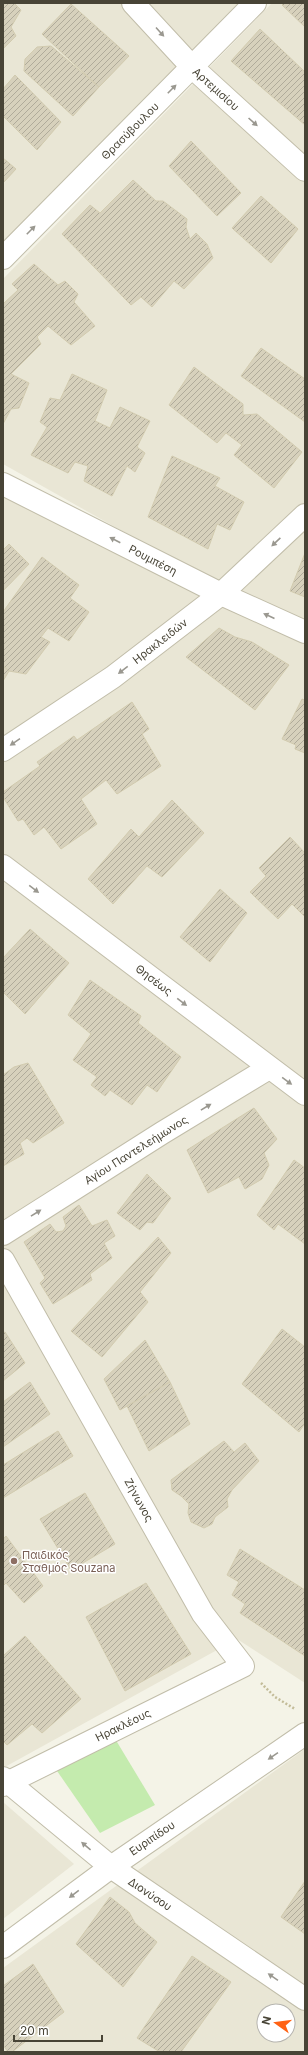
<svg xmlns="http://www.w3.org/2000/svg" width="308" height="2055" font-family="Inter,sans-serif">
<defs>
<pattern id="building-hatch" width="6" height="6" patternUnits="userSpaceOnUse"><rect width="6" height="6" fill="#d7d1bc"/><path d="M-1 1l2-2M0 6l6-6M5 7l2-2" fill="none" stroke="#b0ab9a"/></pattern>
</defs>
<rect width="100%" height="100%" fill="#f4f3e7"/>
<g fill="#e9e6d5" fill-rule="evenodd">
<polygon points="3,3 240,3 3,250"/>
<polygon points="272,3 305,3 305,626 236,595 3,464 3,279"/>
<polygon points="3,486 305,635 305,1683 237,1639 3,1768"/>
<path d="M305,1749v303h-302v-84zM264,2011h24v24h-24z"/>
<polygon points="3,1802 74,1864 3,1919"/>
</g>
<polygon fill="#c4ebae" points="114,1737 155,1805 100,1833 55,1768"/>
<g fill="url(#building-hatch)" stroke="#d2cbaf">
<polygon points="3,3 14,3 21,10 11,27 16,36 3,49"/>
<polygon points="284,3 305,3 305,27 282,5"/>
<polygon points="71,4 129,56 99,87 42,34"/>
<polygon points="260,29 305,72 305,125 231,61"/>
<polygon points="51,46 99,87 73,116 24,71 25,59 37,47"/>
<polygon points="15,75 61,122 37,150 3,116 3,89"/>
<polygon points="191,141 241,193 217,216 169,166"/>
<polygon points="3,158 16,169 3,183"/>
<polygon points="133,180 156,201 163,201 187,219 186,227 190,239 196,233 207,244 213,258 184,289 174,281 152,307 141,297 131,305 62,234 90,205 100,213"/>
<polygon points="261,196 298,229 271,263 232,228"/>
<polygon points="34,264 58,285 65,281 78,294 74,302 95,326 71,345 48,326 37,337 41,344 11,374 29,383 19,408 11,409 3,424 3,304 18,290 12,284"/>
<polygon points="261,348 305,379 305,422 241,376"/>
<polygon points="194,367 243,404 243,415 257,414 302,452 274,488 234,455 242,445 226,433 217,443 169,405"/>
<polygon points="72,374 107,390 95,421 110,428 120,407 150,421 137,447 145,453 135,472 127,466 112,496 84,481 88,466 75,462 68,473 31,455 47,427 40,422 50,398 60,400"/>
<polygon points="172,456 220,478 215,486 244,502 230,530 217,524 208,549 148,517"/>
<polygon points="9,544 29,564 3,591 3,550"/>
<polygon points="305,553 305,597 290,591"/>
<polygon points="42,557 79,585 70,598 89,612 69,641 48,628 41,637 50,642 26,674 9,671 3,666 3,612"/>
<polygon points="219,628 235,637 252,642 289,665 255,710 186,657"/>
<polygon points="3,666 9,671 3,681"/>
<polygon points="302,699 305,700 305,753 295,749 296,745 282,739"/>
<polygon points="132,702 149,729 142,734 161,766 117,794 106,780 81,799 97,824 61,849 44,827 34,835 23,819 18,821 3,797 3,792 40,766 37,762 74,736 77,740"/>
<polygon points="172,800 204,833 162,877 147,866 113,904 88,879 131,829 139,837"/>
<polygon points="290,837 305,853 305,917 292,904 278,919 250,892 266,876 259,868"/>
<polygon points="220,889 247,913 210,962 180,937"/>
<polygon points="30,929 69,963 25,1014 3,992 3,958"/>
<polygon points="90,980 141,1016 138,1023 181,1057 157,1092 147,1085 132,1105 110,1090 105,1096 91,1085 97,1077 73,1060 91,1034 68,1015"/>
<polygon points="28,1063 64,1123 33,1143 27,1138 20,1143 24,1154 3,1166 3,1075 14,1067"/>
<polygon points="254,1108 277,1139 264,1153 269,1165 262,1179 245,1189 239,1177 208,1193 187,1150"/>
<polygon points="294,1160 305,1168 305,1244 278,1224 274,1230 257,1215"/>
<polygon points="147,1174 171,1198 153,1223 147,1222 140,1230 117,1213"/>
<polygon points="79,1205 92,1226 107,1220 115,1236 104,1243 112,1258 90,1274 92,1280 53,1304 40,1283 45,1278 24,1242 50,1224 56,1232 63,1231 66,1226 63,1217"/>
<polygon points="158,1237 171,1253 140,1292 148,1302 102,1357 71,1331"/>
<polygon points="282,1329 305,1347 305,1423 299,1432 242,1384"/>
<polygon points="5,1332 25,1363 3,1381 3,1333"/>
<polygon points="145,1340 170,1382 120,1410 104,1379"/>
<polygon points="30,1382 50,1414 3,1447 3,1402"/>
<polygon points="170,1382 190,1424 149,1451 127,1406"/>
<polygon points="58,1431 73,1456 3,1498 3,1465"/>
<polygon points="224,1441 234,1452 245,1443 259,1461 232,1490 227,1499 228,1507 215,1517 212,1524 204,1528 191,1522 188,1513 189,1504 181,1496 172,1490 171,1480"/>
<polygon points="85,1493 115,1544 71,1570 40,1519"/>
<polygon points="6,1536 43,1586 24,1603 6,1583 3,1586 3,1539"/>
<polygon points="240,1549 305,1590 305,1656 240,1613 245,1604 232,1595 239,1582 227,1575"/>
<polygon points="146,1583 191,1654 125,1691 86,1617"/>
<polygon points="25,1636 81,1699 42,1733 32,1724 7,1745 3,1741 3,1656"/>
<polygon points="305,1881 305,1934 281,1917"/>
<polygon points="110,1897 129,1912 135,1923 157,1942 123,1987 76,1944"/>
<polygon points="192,1956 231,1982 181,2052 160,2052 137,2038"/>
<polygon points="33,1964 64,2012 12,2052 8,2052 3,2045 3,1986"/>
</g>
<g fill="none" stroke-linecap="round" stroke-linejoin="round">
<g stroke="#c1bda9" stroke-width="24">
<g id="minor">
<polyline points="133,3 193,68 305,170"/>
<polyline points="3,258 255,3"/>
<polyline points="3,484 221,594 305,632"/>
<polyline points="3,750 113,677 221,594 305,515"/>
<polyline points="3,866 305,1094"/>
<polyline points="3,1234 162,1133 269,1068"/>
<polyline points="3,1260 203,1614 243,1666 3,1785"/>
<polyline points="3,1778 111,1867 305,1999"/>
<polyline points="3,1947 111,1867 305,1734"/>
</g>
</g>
<polyline stroke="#c3bc99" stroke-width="2.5" stroke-dasharray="2 2" stroke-linecap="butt" points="261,1683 275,1697 295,1709"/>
<use href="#minor" stroke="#fff" stroke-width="22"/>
</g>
<defs><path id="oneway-solid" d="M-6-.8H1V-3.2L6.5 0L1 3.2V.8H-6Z"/></defs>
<g fill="#9a9890">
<use href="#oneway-solid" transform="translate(160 32) rotate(48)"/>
<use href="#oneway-solid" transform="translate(172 89) rotate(-45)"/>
<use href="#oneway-solid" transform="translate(253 122) rotate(42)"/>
<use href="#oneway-solid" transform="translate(31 230) rotate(-45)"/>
<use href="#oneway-solid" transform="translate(115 540) rotate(-153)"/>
<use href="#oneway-solid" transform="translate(276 542) rotate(137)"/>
<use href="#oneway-solid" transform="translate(269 616) rotate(-156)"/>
<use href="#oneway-solid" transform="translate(123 670) rotate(142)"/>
<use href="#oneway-solid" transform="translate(15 742) rotate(146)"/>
<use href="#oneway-solid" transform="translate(34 889) rotate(37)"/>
<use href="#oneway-solid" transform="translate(182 1002) rotate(37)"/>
<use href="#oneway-solid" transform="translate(287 1081) rotate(36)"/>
<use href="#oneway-solid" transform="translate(206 1107) rotate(-31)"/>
<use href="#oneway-solid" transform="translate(36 1213) rotate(-32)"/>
<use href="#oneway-solid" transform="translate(273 1756) rotate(146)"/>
<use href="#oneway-solid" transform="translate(86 1846) rotate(-140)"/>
<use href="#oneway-solid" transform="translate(74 1894) rotate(143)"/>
<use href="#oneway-solid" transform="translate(273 1977) rotate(-146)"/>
</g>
<circle fill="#8d6e63" stroke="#fff" stroke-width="1.5" cx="14" cy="1561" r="4"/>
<g text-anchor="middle" stroke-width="3" stroke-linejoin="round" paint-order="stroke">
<g font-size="11" fill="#484436" stroke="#fff">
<text transform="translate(216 89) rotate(42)" y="4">Αρτεμισίου</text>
<text transform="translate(130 131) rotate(-45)" y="4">Θρασύβουλου</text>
<text transform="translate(153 560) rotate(27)" y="4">Ρουμπέση</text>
<text transform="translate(160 641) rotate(-38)" y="4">Ηρακλειδών</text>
<text transform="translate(154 980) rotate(37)" y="4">Θησέως</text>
<text transform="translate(136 1150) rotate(-32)" y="4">Αγίου Παντελεήμωνος</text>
<text transform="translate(139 1500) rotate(61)" y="4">Ζήνωνος</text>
<text transform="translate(123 1725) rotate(-26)" y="4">Ηρακλέους</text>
<text transform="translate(152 1838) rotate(-34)" y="4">Ευριπίδου</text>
<text transform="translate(150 1894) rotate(34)" y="4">Διονύσου</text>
</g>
<g font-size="11" fill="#785e54" stroke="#fff" text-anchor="start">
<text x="22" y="1559">Παιδικός<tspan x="22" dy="13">Σταθμός Souzana</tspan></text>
</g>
</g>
<rect width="308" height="2055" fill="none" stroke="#484436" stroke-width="8"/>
<g transform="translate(276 2023) rotate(284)"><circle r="19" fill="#ffffff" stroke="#b6b4af"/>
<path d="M0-3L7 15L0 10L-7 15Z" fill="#ff6214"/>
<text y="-6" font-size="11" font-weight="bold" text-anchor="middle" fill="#484436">N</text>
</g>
<path d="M14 2035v6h88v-6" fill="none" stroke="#484436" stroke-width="2"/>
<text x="20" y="2035" font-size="12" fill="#484436" stroke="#ffffff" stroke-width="3" paint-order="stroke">20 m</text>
</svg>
